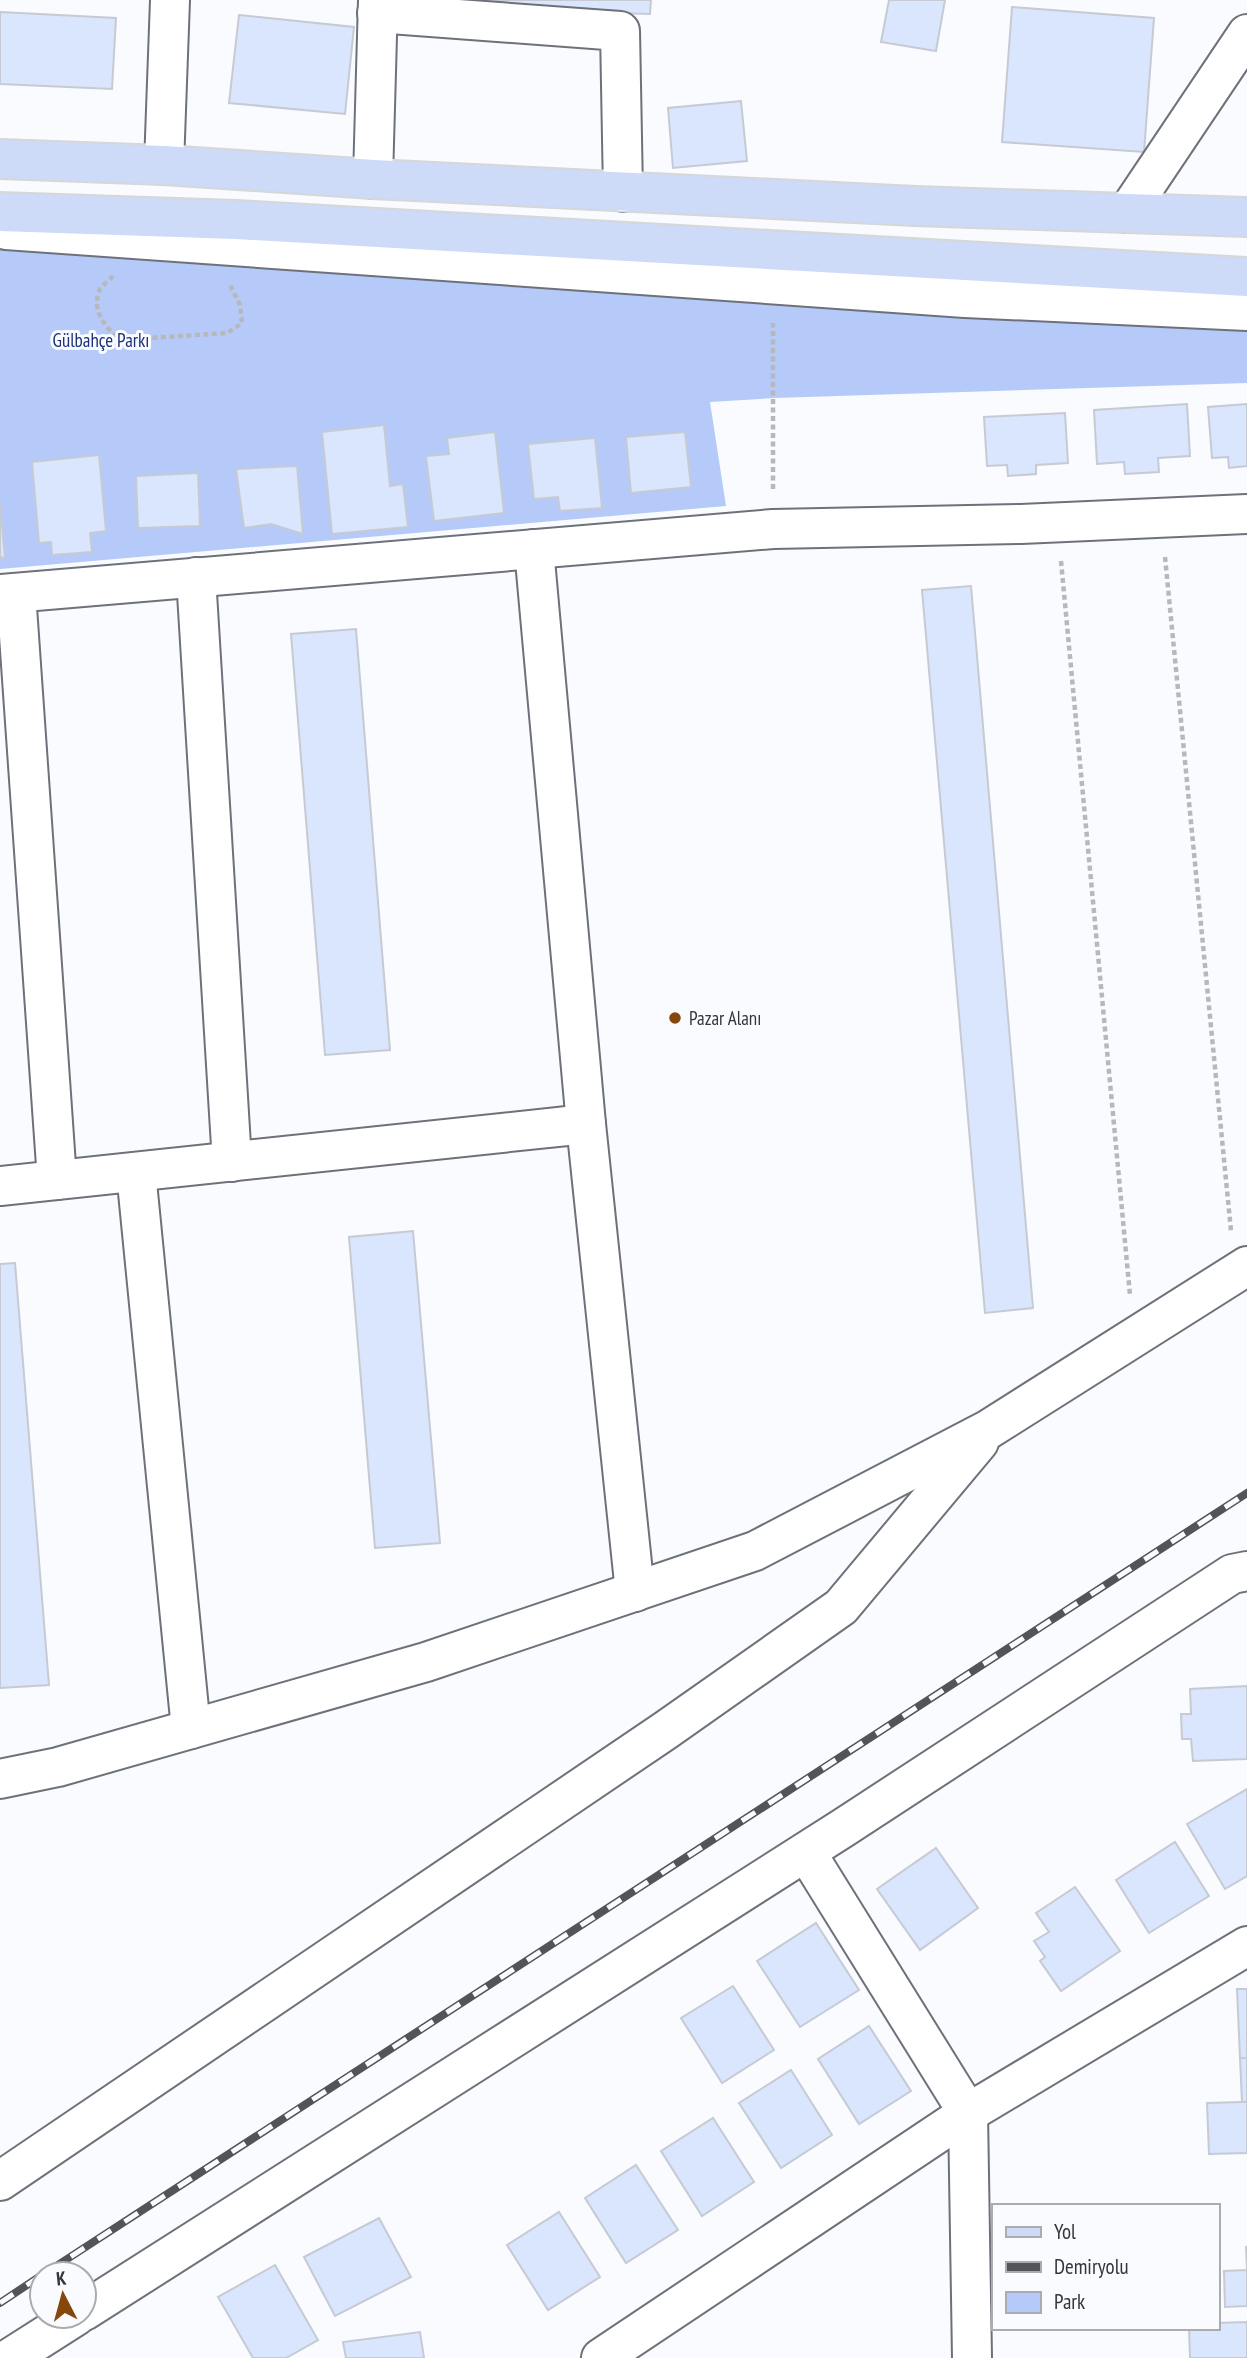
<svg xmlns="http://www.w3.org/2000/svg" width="1247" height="2358" font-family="'PT Sans Narrow',sans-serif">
<rect width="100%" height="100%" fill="#f9fbff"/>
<polygon fill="#b5caf9" points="0,234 1247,302 1247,383 775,398 710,402 726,506 0,569"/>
<g fill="#dae5fe" stroke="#c6cad3" stroke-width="2">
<polygon points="463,0 651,0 650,14 463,9"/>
<polygon points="889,0 945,0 936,51 881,42"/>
<polygon points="1012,7 1154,18 1144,152 1002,142"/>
<polygon points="0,12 116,18 112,89 0,84"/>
<polygon points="239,15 354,27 345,114 229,103"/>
<polygon points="741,101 747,161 673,168 668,108"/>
<polygon points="1187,404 1190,456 1158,458 1159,472 1125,474 1124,462 1097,464 1094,410"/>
<polygon points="1247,404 1247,466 1229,468 1228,457 1212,458 1208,407"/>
<polygon points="1065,413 1068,463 1036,465 1036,474 1008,476 1007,465 987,466 984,417"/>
<polygon points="384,425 390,486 403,484 408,527 332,534 322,432"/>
<polygon points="495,432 504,513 434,521 426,456 449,454 447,438"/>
<polygon points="685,432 691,487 631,493 626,437"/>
<polygon points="595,438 602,508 560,511 558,497 534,499 528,444"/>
<polygon points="99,455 106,531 90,533 92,552 52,555 51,542 39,543 32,462"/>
<polygon points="297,466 303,534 271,524 244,528 236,469"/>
<polygon points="198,473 200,526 138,528 136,476"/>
<polygon points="0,504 5,558 0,557"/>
<polygon points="971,586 1033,1308 985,1313 922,590"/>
<polygon points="356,629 390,1050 325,1055 291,634"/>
<polygon points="413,1231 440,1543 375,1548 349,1237"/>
<polygon points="15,1263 49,1685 0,1688 0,1264"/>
<polygon points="1247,1686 1247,1759 1193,1761 1191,1739 1182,1739 1181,1714 1191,1714 1190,1689"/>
<polygon points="1247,1789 1247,1876 1225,1889 1187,1824"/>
<polygon points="1175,1842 1209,1896 1149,1933 1116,1880"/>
<polygon points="936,1848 978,1908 920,1950 877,1889"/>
<polygon points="1075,1887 1120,1951 1061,1991 1040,1961 1045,1957 1034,1941 1049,1932 1036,1913"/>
<polygon points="816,1923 859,1990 800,2027 757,1961"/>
<polygon points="733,1986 774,2050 722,2083 681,2018"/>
<polygon points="1237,1989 1247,1989 1247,2058 1240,2058"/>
<polygon points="869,2026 911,2091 859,2124 818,2059"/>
<polygon points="1240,2058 1247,2058 1247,2102 1242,2102"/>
<polygon points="791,2070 832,2135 781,2168 739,2103"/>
<polygon points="1242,2102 1247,2102 1247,2153 1209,2154 1207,2103"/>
<polygon points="713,2118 754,2182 702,2216 661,2151"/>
<polygon points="636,2165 678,2230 626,2263 585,2198"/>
<polygon points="559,2212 600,2277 548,2310 507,2245"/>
<polygon points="379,2218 411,2277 335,2316 304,2257"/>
<polygon points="1246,2247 1247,2247 1247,2306 1225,2307 1224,2271 1247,2270"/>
<polygon points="275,2265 318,2340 286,2358 253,2358 218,2297"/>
<polygon points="1247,2322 1247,2358 1190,2358 1189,2328 1217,2328 1217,2323"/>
<polygon points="420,2332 424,2358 346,2358 343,2342"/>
</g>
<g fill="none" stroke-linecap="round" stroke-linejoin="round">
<g stroke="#6d7179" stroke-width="42">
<g id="minor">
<polyline points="377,13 620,31 623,192"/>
<polyline points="164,165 170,0"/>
<polyline points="373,179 378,0"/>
<polyline points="1127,213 1247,34"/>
<polyline points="6,230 965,298 1247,311"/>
<polyline points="534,549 586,1124 635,1592"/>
<polyline points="196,577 232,1162"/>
<polyline points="16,593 57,1180"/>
<polyline points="0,594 773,529 1021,524 1247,514"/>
<polyline points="136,1172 191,1729"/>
<polyline points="0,1186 586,1124"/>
<polyline points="0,1779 58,1767 426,1662 755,1551 989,1429 1247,1266"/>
<polyline points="806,1852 968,2113 972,2358"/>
<polyline points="0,2181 666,1730 841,1607 979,1442"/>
<polyline points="84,2311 843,1828 1232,1574 1247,1571"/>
<polyline points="10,2358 76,2316"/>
<polyline points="601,2358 968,2113 1247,1946"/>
</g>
</g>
<g stroke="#d6d7d8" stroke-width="42">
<g id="major">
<polyline points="0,159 164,165 373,179 915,206 1247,217"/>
<polyline points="0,212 236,220 1247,277"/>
</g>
</g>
<g stroke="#b6b8bc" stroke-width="4.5" stroke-dasharray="5 3.5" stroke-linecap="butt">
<path d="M113,276c-4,4 -10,9 -13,13 -10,21 6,38 19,51l108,-7 15,-10 -2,-18 -10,-20"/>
<polyline points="773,489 773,323"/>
<polyline points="1165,557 1231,1231"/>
<polyline points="1061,561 1130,1295"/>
</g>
<use href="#minor" stroke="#fff" stroke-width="38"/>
<use href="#major" stroke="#cddaf8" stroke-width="38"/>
<g stroke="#525458" stroke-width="8">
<g id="rail">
<polyline points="44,2274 1247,1493"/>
<polyline points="0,2303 42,2275"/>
</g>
</g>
<use href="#rail" stroke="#f9fbff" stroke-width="5" stroke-dasharray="16" stroke-linecap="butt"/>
</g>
<circle fill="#86470d" stroke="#f9fbff" stroke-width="2.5" cx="675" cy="1018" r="7"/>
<g text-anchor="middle" stroke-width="6" stroke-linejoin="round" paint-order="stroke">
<g font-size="19" fill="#1c3377" stroke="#f9fbff">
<text x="101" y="347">Gülbahçe Parkı</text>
</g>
<g font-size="19" fill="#34363a" stroke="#f9fbff" text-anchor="start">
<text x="689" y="1025">Pazar Alanı</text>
</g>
</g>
<rect x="992" y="2204" width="228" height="126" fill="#f9fbff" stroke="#aaacb0" stroke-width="2"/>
<rect x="1006" y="2227" width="35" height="10" fill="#cddaf8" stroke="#aaacb0" stroke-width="2"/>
<text x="1054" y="2239" font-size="21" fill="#34363a">Yol</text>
<rect x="1006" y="2262" width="35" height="10" fill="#525458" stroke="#aaacb0" stroke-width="2"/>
<text x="1054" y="2274" font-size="21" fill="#34363a">Demiryolu</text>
<rect x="1006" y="2292" width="35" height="21" fill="#b5caf9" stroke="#aaacb0" stroke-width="2"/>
<text x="1054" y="2309" font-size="21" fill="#34363a">Park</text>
<g transform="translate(63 2295) rotate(354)"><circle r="33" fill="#f9fbff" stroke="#aaacb0" stroke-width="2"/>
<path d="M0-5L12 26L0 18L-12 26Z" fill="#86470d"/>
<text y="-10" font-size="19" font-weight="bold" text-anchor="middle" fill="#34363a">K</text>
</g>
</svg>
